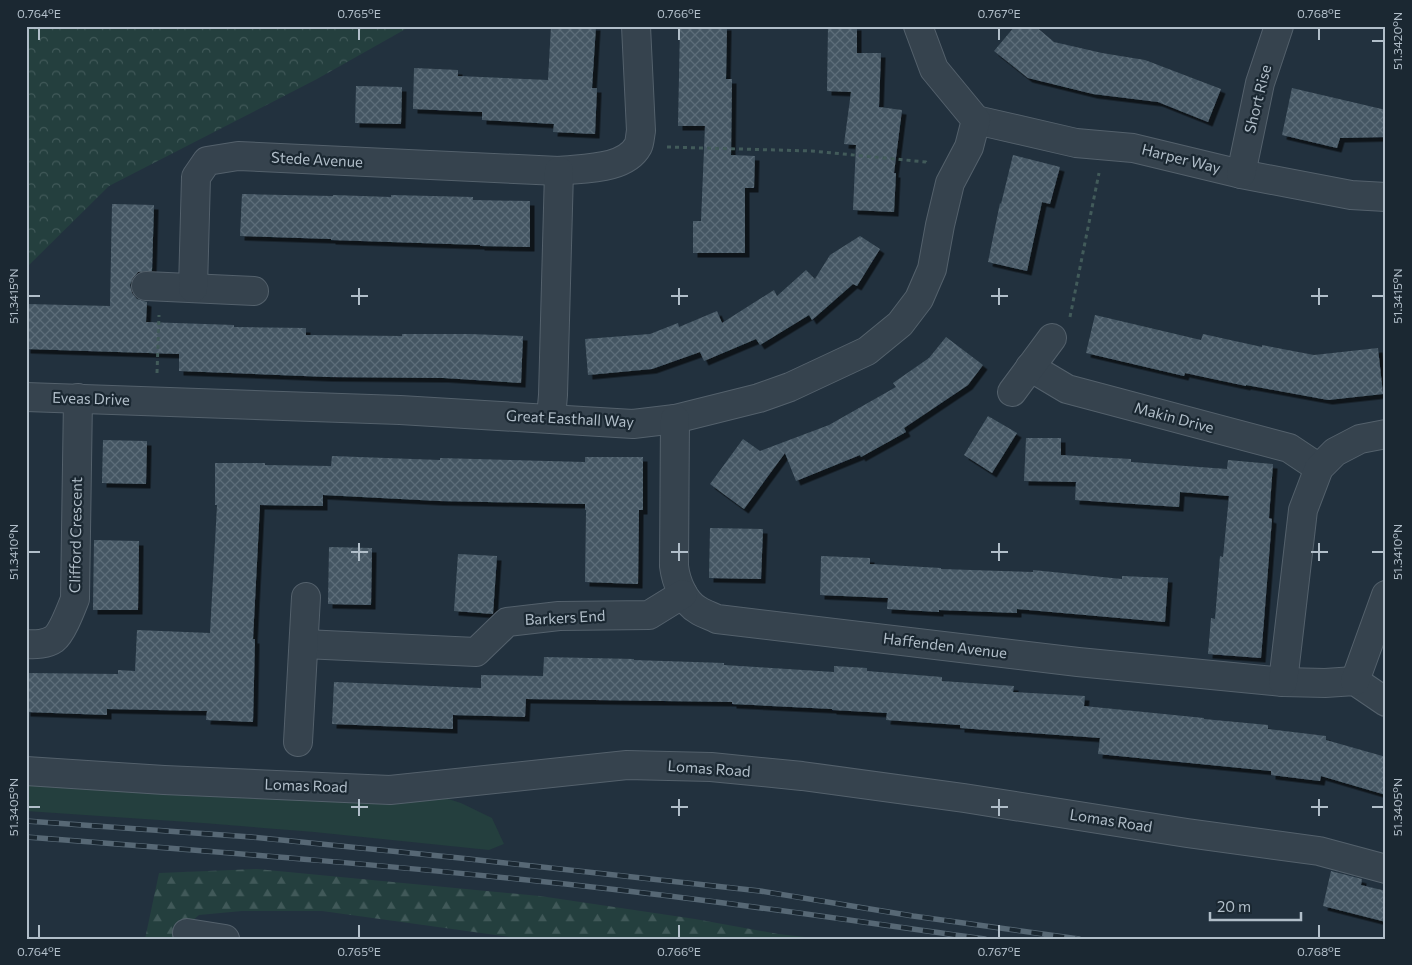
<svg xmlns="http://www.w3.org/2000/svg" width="1412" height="965" font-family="Commissioner,sans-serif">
<defs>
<pattern id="forest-firs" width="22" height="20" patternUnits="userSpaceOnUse" patternTransform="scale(1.25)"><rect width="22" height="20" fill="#243f3e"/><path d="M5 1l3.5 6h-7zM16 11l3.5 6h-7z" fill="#415959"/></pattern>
<pattern id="park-crowns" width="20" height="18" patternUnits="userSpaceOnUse" patternTransform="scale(1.25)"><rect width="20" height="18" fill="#243f3e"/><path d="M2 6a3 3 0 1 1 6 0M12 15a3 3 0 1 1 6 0" fill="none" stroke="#415959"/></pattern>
<pattern id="building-cross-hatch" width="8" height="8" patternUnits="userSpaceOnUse" patternTransform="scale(1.25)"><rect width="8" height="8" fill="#455764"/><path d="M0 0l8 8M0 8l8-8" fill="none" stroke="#5d6d79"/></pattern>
<filter id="shadow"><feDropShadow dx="4.5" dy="4.5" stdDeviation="0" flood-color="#0009"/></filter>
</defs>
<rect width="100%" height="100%" fill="#22313e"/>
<polygon fill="#243f3e" points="26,783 442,797 461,803 492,818 504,844 489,850 314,832 203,823 26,811"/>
<polygon fill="url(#forest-firs)" points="257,869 540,896 695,919 778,934 823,939 524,939 322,911 242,911 199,915 171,939 145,939 159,873"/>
<polygon fill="url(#park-crowns)" points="26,26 411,26 317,79 109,186 26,268"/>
<g fill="url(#building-cross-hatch)" filter="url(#shadow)">
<polygon points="551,26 596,26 592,88 597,88 595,134 553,132 554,124 482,120 482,112 413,109 414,68 458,70 458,76 548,80"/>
<polygon points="680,26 727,26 726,79 732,79 731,155 755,156 754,188 745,188 745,253 693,253 693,221 701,221 705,126 678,126"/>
<polygon points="828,26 857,26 857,53 881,53 879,107 902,110 894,173 896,173 894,212 853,210 856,145 844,144 851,92 827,91"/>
<polygon points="1015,26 1035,26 1054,42 1102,53 1145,60 1221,89 1208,122 1158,102 1093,94 1028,78 994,51"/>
<polygon points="356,86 402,87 401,124 355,123"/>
<polygon points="1292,88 1386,110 1386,137 1340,138 1337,148 1282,135"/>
<polygon points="1013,155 1060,167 1050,204 1042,202 1027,271 988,262 1000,203 1001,204"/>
<polygon points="242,194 333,196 333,195 391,197 391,195 473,197 473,200 530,201 530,247 480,246 480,245 331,240 331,239 240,236"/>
<polygon points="112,204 154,205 152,271 138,272 133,278 130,285 132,293 137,299 147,302 146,322 234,325 234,327 306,328 306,335 402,336 402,334 469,334 523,336 521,383 444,378 328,377 179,371 179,354 26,349 26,304 110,306"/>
<polygon points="860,236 880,249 857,286 853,284 812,320 809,315 760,345 756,339 704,361 700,352 652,369 588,375 585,339 650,334 678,323 679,327 717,311 722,323 774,290 777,296 806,270 815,279 830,255"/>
<polygon points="1095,315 1201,340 1203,334 1262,347 1262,345 1314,355 1378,348 1383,394 1328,400 1246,385 1246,386 1185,373 1184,376 1086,353"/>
<polygon points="946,337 983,365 968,385 904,428 906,432 861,457 860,455 796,481 785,453 744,509 710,484 743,439 760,451 829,425 896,387 893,383 929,358"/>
<polygon points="988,416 1017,433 992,473 964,455"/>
<polygon points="1026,438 1061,438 1061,455 1131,459 1131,462 1227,469 1228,460 1273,464 1269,518 1272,519 1261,658 1208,654 1211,618 1215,619 1220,556 1223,557 1229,496 1180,492 1179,507 1075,500 1076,482 1024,481"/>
<polygon points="103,440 147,441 146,484 102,483"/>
<polygon points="332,456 440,460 440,458 585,462 585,457 643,457 643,510 639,510 638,584 585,582 586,510 585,510 585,504 439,501 323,495 323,506 260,505 253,639 255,639 253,722 206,720 207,711 107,709 107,715 26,712 26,673 118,674 118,670 135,671 137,630 210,633 217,505 215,505 215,463 265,463 265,465 331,466"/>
<polygon points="710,528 763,529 761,579 709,578"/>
<polygon points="94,540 139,541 138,610 93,610"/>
<polygon points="329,547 372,548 371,605 328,604"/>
<polygon points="458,554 497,556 493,614 454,611"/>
<polygon points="821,556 870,558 870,564 941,568 941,569 1033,572 1033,570 1122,579 1122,576 1168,578 1165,622 1017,609 1017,613 939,610 939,612 887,609 888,598 820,595"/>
<polygon points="544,657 634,659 634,660 724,663 724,665 834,672 834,666 867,668 867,671 942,677 942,681 1014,686 1013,692 1085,696 1084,706 1204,718 1204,719 1268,725 1268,729 1326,736 1326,740 1386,757 1386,795 1321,776 1320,781 1271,775 1271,771 1098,754 1100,738 960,728 960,725 886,720 887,713 832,710 832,709 732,704 732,702 526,699 525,717 453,715 453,729 332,724 334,682 481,688 481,675 543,676"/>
<polygon points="1331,871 1362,879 1361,885 1386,891 1386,922 1323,906"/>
</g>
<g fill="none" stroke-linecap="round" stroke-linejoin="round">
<g stroke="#54616c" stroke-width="30">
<g id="street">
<polyline points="976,120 1076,143 1133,148 1241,174 1351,195 1386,197"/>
<polyline points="1241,174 1260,83 1279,26"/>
<polyline points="146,286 254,291"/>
<path d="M193,288l3,-111 11,-16 31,-5 321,15c24,-3 66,-1 79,-25 2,-4 2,-11 3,-15l-5,-105"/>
<polyline points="1030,367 1067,389 1289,448 1319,468"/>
<polyline points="1012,392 1052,338"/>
<polyline points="26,397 400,410 633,424 675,419 759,398 790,387 867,351 900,324 919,299 932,269 940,225 950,183 969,147 976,120 934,69 918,26"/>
<polyline points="551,418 553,395 559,171"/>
<path d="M675,419l-1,147c2,16 10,36 24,44 6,4 13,6 19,9l361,43 205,20 42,1 30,-2 31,21"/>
<path d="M26,644c9,1 21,0 28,-5 8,-6 17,-30 21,-40l3,-201"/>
<polyline points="304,644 476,652 507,622 559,616 649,615 683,594"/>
<polyline points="1355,681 1386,595"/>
<polyline points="1283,682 1303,510 1319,468 1335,452 1360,439 1386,434"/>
<polyline points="298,742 306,597"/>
<polyline points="26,771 164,780 390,790 627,765 711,767 802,776 964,798 1187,833 1319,851 1386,869"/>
<polyline points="187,933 225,939"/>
</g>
</g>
<g stroke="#425b5a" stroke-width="3" stroke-dasharray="4 4" stroke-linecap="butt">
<polyline points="667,147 812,151 926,162 927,163"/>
<polyline points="1070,317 1099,173"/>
<polyline points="157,373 159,315"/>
</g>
<use href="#street" stroke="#36434e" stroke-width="28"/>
<g stroke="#576875" stroke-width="5.5">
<g id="rail">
<polyline points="26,821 251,837 460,858 760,891 913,916 1079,939"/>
<path d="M26,837c195,15 390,30 584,52 126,14 250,33 375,50"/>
</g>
</g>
<use href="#rail" stroke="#1b2832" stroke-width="4" stroke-dasharray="11" stroke-linecap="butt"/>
</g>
<path fill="none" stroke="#b1bec9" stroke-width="2" d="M39,28v12M359,28v12M679,28v12M999,28v12M1319,28v12M1372,41h12M359,288v17M679,288v17M999,288v17M1319,288v17M28,296h12M351,296h17M671,296h17M991,296h17M1311,296h17M1372,296h12M359,543v18M679,543v18M999,543v18M1319,543v18M28,552h12M351,552h17M671,552h17M991,552h17M1311,552h17M1372,552h12M359,799v17M679,799v17M999,799v17M1319,799v17M28,807h12M351,807h17M671,807h17M991,807h17M1311,807h17M1372,807h12M39,925v13M359,925v13M679,925v13M999,925v13M1319,925v13"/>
<g text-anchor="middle" stroke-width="4.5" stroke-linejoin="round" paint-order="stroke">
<g font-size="15" fill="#b1bec9" stroke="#1b2832">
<text transform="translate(1258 99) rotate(-76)" y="5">Short Rise</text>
<text transform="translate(1181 159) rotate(14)" y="5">Harper Way</text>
<text transform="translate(317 160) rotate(3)" y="5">Stede Avenue</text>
<text transform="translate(91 399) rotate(2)" y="5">Eveas Drive</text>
<text transform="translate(1174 418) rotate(15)" y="5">Makin Drive</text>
<text transform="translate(570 419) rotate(3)" y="5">Great Easthall Way</text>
<text transform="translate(76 535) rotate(-89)" y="5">Clifford Crescent</text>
<text transform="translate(565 618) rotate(-3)" y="5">Barkers End</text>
<text transform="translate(945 646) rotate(7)" y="5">Haffenden Avenue</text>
<text transform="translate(709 769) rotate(4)" y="5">Lomas Road</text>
<text transform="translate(306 786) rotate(2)" y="5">Lomas Road</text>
<text transform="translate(1111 821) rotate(9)" y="5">Lomas Road</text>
</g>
</g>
<rect width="1412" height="965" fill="none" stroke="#1b2832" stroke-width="55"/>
<path d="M1210 912v8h91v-8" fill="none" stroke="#b1bec9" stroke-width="2.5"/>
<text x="1217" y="912" font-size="15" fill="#b1bec9" stroke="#1b2832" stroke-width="4" paint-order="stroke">20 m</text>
<rect x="28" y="28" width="1356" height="910" fill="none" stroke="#b1bec9" stroke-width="2"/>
<g font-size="12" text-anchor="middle" fill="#b1bec9">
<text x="39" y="18">0.764°E</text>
<text x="359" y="18">0.765°E</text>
<text x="679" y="18">0.766°E</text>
<text x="999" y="18">0.767°E</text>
<text x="1319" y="18">0.768°E</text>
<text transform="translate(1398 41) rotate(-90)" y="4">51.3420°N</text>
<text transform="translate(14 296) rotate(-90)" y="4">51.3415°N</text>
<text transform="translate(1398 296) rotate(-90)" y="4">51.3415°N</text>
<text transform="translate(14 552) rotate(-90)" y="4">51.3410°N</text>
<text transform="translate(1398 552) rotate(-90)" y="4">51.3410°N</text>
<text transform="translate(14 807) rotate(-90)" y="4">51.3405°N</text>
<text transform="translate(1398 807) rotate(-90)" y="4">51.3405°N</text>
<text x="39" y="956">0.764°E</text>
<text x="359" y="956">0.765°E</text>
<text x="679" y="956">0.766°E</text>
<text x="999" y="956">0.767°E</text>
<text x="1319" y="956">0.768°E</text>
</g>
</svg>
